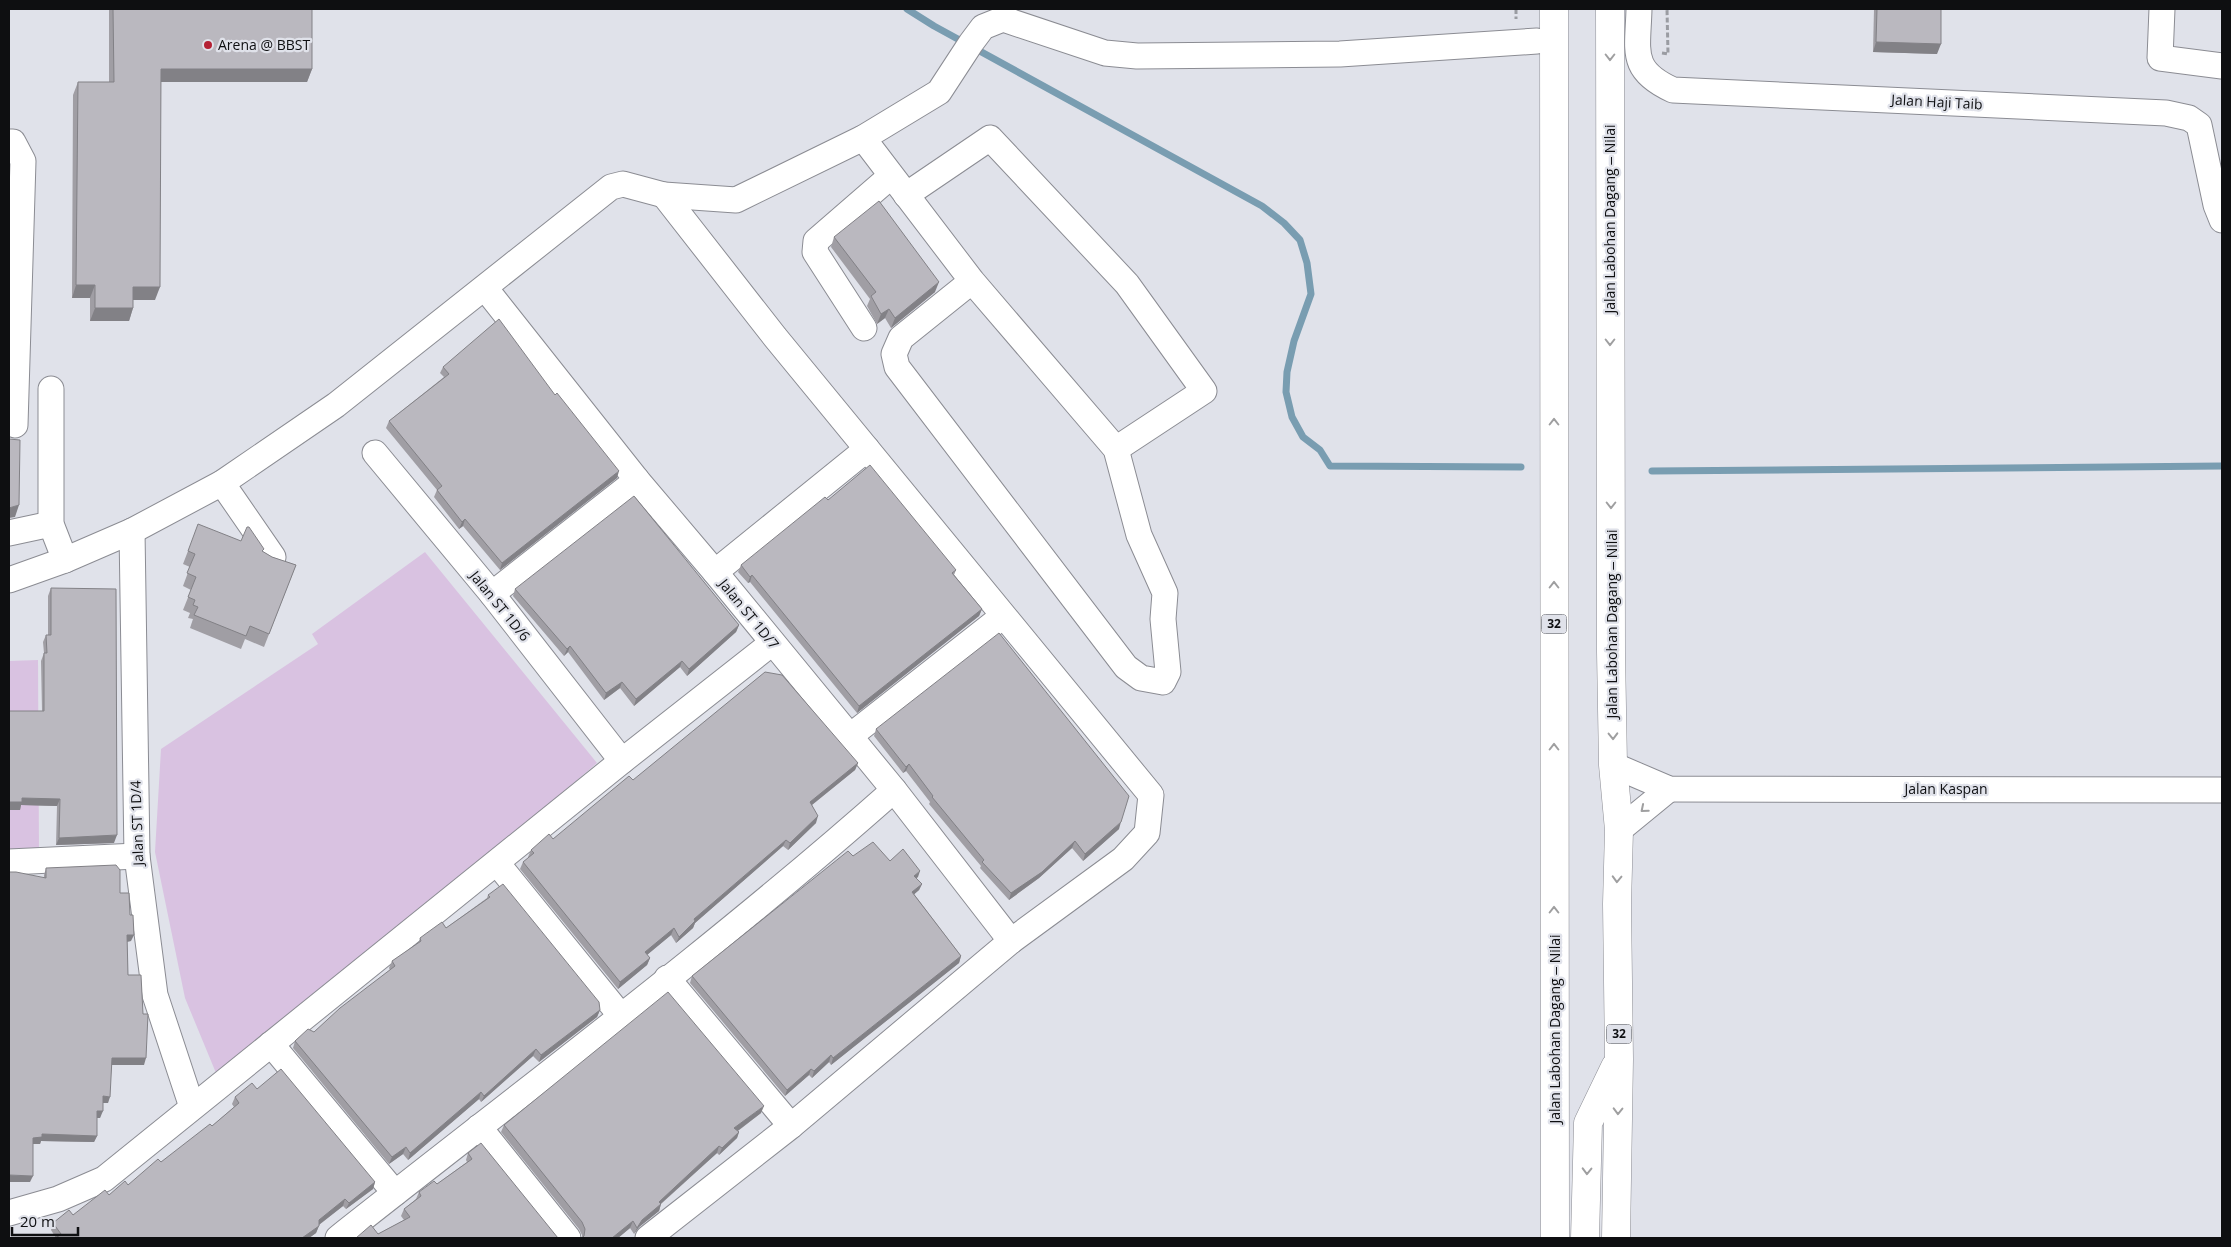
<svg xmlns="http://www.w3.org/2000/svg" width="2231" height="1247" font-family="'Open Sans',sans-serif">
<rect width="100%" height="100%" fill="#e0e2ea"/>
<g fill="#d9c2e1">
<polygon points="425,552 597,763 490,855 216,1073 185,998 155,852 161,749 318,644 312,634"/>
<polygon points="38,660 39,850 9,851 9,661"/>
</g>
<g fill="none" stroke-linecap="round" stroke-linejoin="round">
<g stroke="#799db1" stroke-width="7">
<polyline points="907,9 934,26 1262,206 1284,223 1300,240 1307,263 1311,294 1294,341 1287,372 1286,392 1292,417 1303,437 1320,450 1330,466 1521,467"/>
<polyline points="1652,471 2222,466"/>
</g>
<g stroke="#8b8c93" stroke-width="27">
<g id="minor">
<path d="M1639,9c-1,42 -10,61 34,81l493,23 23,5 10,7 17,80 6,15"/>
<polyline points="2162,9 2160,58 2222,66"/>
<polyline points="863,138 972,281 901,338 894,354 897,367 1126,667 1141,678 1163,682 1168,672 1163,619 1165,593 1139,535 1116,449 972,281"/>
<polyline points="9,142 13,142 23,161 15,425"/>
<polyline points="906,195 990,138 1127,284 1204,391 1116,449"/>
<polyline points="485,288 637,480 715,572 894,790 1011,941"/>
<polyline points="864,328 815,252 816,241 891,176"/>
<polyline points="51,389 51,524 65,560"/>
<polyline points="375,453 492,594 622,761"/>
<polyline points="222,483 273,557"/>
<polyline points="132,531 137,856 155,995 192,1107"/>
<polyline points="9,533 51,524"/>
<polyline points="715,572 867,449"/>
<polyline points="9,580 65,560 132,531 222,483 336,405 611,187 623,184 664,195 736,200 863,138 939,92 971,43 983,27 1003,19 1105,53 1137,56 1340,54 1537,41"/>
<polyline points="492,594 637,480"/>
<polyline points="849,737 1003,616"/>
<polyline points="1613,765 1669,789 2222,790"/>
<polyline points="1619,830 1669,789"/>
<polyline points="9,862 137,856"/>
<polyline points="497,863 621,1016"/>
<polyline points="667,978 791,1126"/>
<polyline points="271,1044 395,1193"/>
<polyline points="479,1127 568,1238"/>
<polyline points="9,1213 58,1199 104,1179 622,761 772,643"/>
<path d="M338,1238c187,-148 378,-290 556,-448"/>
<polyline points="648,1238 791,1126 1011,941 1123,859 1147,833 1151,795 775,337 664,195"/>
</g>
</g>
<g stroke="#8b8c93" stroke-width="29">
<g id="major">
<polyline points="1554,9 1555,1238"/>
<polyline points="1610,9 1611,652 1613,765 1619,830 1617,904 1619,1059 1616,1238"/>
<polyline points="1585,1238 1588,1123 1615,1067"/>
</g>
</g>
<g stroke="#9a9ca2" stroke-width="3" stroke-dasharray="5 2.5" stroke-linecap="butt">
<polyline points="1516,9 1516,19"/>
<polyline points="1662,53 1668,54 1667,9"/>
</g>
<use href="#minor" stroke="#fff" stroke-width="25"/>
<use href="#major" stroke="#fff" stroke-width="28"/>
</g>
<g fill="#a09ea4">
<polygon points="109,9 312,9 312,69 307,82 161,82 155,300 133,300 133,308 129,321 90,321 90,298 72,298 73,95 78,82 109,82"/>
<polygon points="1874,9 1941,9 1937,54 1873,52"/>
<polygon points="834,237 935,292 891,328 885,318 877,324 867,306 870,299 831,247"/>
<polygon points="443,367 555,395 617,478 500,570 463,526 459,529 434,497 437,490 386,428 389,421 444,377 440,373"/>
<polygon points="828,500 956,570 954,575 982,609 979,616 857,713 750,582 748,583 738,572 741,565"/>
<polygon points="188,551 262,551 272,557 296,565 264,647 245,639 241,649 190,628 193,619 188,618 190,613 183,610 191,590 183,586 190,567 183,564"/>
<polygon points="51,588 114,843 56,845 57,806 21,805 20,810 9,810 9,711 42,711 41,661 44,653 43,642 46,635 48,635 48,596"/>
<polygon points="515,589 739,625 736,632 687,676 680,667 634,706 620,688 604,700 568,652 564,656 513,596"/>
<polygon points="876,729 1119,829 1083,861 1072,848 1039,878 1009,900 980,868 981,866 929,804 930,802 906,771 903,773 874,736"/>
<polygon points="858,763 855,770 812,805 816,823 788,850 783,846 695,923 693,928 676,943 671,935 647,955 650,958 647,965 618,989 520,869 523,862 529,857 528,857 531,850 553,839 633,780"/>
<polygon points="853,856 890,861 918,877 916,878 922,884 919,890 914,894 961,956 959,963 831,1065 829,1062 812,1078 809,1075 785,1096 690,983 692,976"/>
<polygon points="46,868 120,893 131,941 127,942 128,975 144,1065 112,1065 108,1103 103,1103 100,1118 97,1118 97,1136 94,1142 41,1141 40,1144 33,1144 30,1182 44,875"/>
<polygon points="488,895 600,1010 597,1017 539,1062 533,1056 481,1102 479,1099 408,1160 403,1154 389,1164 293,1048 295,1041 314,1032 390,970 389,968 392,961 418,944 420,938 446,928 487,898"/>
<polygon points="257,1089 375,1182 373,1189 346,1209 343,1206 319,1225 316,1233 309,1238 56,1238 51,1230 53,1223 73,1215 128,1185 161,1162 212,1126 234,1107 232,1104 235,1097"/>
<polygon points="761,1113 738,1131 739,1132 737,1138 719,1155 717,1153 661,1204 659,1211 639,1227 634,1234 630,1228 618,1238 582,1238 582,1235 579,1229 501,1132 504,1125"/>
<polygon points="468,1153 558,1238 378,1234 404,1220 401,1216 404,1209 416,1199 419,1192 437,1184 467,1162 466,1160"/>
</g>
<g fill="#828186">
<polygon points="1876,42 1941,44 1937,54 1873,52"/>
<polygon points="161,69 312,69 307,82 156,82"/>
<polygon points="939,282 935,292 891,328 895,318"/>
<polygon points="76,285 95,285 90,298 72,298"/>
<polygon points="133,287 160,287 155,300 129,300"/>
<polygon points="95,308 133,308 129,321 90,321"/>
<polygon points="889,309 885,318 877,324 881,314"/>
<polygon points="619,471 617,478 500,570 502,563"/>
<polygon points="19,505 15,517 9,518 9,508"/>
<polygon points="465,519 463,526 459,529 462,522"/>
<polygon points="752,575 750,582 748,583 750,577"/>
<polygon points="982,609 979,616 857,713 859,706"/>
<polygon points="739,625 736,632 687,676 689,669"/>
<polygon points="570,646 568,652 564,656 567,649"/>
<polygon points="682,661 680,667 634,706 636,699"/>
<polygon points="622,682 620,688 604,700 606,693"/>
<polygon points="858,763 855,770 808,808 810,802"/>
<polygon points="909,764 906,771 903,773 906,767"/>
<polygon points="22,798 60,799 57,806 21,805 20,810 9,810 9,802"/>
<polygon points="818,816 816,823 788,850 790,843"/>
<polygon points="1121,822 1119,829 1083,861 1085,854"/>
<polygon points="117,835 114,843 56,845 59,838"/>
<polygon points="786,840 783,846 695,923 693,928 676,943 679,937 694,919"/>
<polygon points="1075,841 1072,848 1039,878 1009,900 1011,893"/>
<polygon points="920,871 918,877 911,882 914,876"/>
<polygon points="922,884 919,890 910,898 912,892"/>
<polygon points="674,928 671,935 642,959 645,952"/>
<polygon points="127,935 134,935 131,941 124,942"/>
<polygon points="961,956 959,963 831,1065 833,1058"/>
<polygon points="650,958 647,965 618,989 620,982"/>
<polygon points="600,1010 597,1017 539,1062 541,1055"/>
<polygon points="536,1049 533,1056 481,1102 484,1096"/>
<polygon points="831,1055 829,1062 812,1078 814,1071"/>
<polygon points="112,1058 146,1058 144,1065 110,1065"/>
<polygon points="811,1069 809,1075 785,1096 787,1090"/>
<polygon points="481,1092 479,1099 408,1160 410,1153"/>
<polygon points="103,1096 110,1097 108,1103 100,1103"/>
<polygon points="764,1106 761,1113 732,1135 734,1128"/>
<polygon points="97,1111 103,1111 100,1118 95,1118"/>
<polygon points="739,1132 737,1138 719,1155 722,1148"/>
<polygon points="42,1134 97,1136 94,1142 41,1141 40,1144 30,1144 33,1138"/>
<polygon points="719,1146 717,1153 656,1208 659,1202"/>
<polygon points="406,1147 403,1154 389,1164 392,1157"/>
<polygon points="9,1175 33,1176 30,1182 9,1182"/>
<polygon points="375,1182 373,1189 346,1209 349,1203"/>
<polygon points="345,1199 343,1206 316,1227 319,1220"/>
<polygon points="661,1204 659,1211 639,1227 634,1234 637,1228 642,1220"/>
<polygon points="633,1221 630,1228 618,1238 612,1238"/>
<polygon points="319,1226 316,1233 309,1238 302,1238"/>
</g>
<g fill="#bab8bf" stroke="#828186">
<polygon points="113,9 312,9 312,69 161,69 160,287 133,287 133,308 95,308 95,285 76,285 78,82 114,82"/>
<polygon points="1877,9 1941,9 1941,44 1876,42"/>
<polygon points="879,201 939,282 895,318 889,309 881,314 871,296 876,292 834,237"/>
<polygon points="499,319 555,395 557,393 619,471 502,563 465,519 462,522 437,490 442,486 389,421 449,374 443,367"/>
<polygon points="9,439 20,440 19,505 9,508"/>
<polygon points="870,465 956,570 952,573 982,609 859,706 752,575 750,577 741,565 825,497 828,500"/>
<polygon points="634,496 739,625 689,669 682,661 636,699 622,682 606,693 570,646 567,649 515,589"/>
<polygon points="198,524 241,541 247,527 249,527 264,549 262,551 272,557 296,565 269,634 250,626 246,636 194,615 198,607 193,605 195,600 188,597 196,577 187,573 195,554 188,551"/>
<polygon points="51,588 116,589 117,835 59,838 60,799 22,798 22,802 9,802 9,711 44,711 44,653 47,653 46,635 51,635"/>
<polygon points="999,633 1129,796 1121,822 1085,854 1075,841 1042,872 1011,893 982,862 984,860 932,797 933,796 909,764 906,767 876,729"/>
<polygon points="765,672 782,675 858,763 810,802 818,816 790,843 786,840 694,919 695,921 679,937 674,928 645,952 650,958 620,982 523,862 534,853 531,850 549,834 553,839 629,776 633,780"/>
<polygon points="873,842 890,861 903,849 920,871 914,876 922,884 912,892 961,956 833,1058 831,1055 814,1071 811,1069 787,1090 692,976 848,851 853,856"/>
<polygon points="116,865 120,870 120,893 129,893 130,915 133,915 134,935 127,935 128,975 141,975 143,1014 148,1014 146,1058 112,1058 110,1097 103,1096 103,1111 97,1111 97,1136 42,1134 42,1137 33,1138 33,1176 9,1175 9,872 16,872 46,878 46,868"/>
<polygon points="503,884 599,1002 600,1010 541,1055 536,1049 484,1096 481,1092 410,1153 406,1147 392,1157 295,1041 308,1029 314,1032 340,1008 395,966 392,961 421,941 420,938 424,935 442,922 446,928 490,897 488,895"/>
<polygon points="668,992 764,1106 734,1128 739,1132 722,1148 719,1146 659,1202 661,1204 642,1220 637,1228 633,1221 612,1238 582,1238 584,1236 585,1229 582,1222 504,1125"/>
<polygon points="281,1069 375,1182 349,1203 345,1199 319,1220 319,1226 302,1238 56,1238 61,1234 53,1223 69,1210 73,1215 105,1190 109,1195 125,1181 128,1185 158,1159 161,1162 210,1124 212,1126 239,1103 235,1097 252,1083 257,1089"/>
<polygon points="481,1143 558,1238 356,1238 371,1225 378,1234 410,1217 404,1209 421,1196 419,1192 434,1181 437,1184 472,1159 468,1153"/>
</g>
<defs><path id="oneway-chevron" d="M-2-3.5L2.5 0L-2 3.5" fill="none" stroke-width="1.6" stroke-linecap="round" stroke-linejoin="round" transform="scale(1.25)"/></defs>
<g stroke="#9f9fa0">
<use href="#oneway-chevron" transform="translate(1610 57) rotate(90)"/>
<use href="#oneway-chevron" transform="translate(1610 342) rotate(90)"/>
<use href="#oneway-chevron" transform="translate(1554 422) rotate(-90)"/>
<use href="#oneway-chevron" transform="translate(1611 505) rotate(90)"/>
<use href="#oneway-chevron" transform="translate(1554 585) rotate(-90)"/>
<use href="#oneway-chevron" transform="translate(1613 736) rotate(89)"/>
<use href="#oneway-chevron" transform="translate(1554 747) rotate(-90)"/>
<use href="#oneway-chevron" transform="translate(1644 809) rotate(140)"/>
<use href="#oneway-chevron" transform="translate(1617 879) rotate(92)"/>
<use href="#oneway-chevron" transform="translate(1554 910) rotate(-90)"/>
<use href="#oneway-chevron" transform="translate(1618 1111) rotate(91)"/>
<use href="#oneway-chevron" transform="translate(1587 1171) rotate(91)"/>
</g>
<circle fill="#b42134" stroke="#e0e2ea" stroke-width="2" cx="208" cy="45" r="5"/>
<g text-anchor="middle" stroke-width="4.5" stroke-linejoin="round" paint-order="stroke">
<g fill="#e0e2ea" stroke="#4d4e52" stroke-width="1">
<rect x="1541.5" y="614.5" width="25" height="19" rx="4"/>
<rect x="1606.5" y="1024.5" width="25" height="19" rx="4"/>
</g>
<g font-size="12" font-weight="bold" fill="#0e0f11">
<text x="1554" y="628">32</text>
<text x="1619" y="1038">32</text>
</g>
<g font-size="14" fill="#0e0f11" stroke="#e0e2ea" text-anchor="start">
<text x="218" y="50">Arena @ BBST</text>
</g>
<g font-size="14" fill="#0e0f11" stroke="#e0e2ea">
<text transform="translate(1937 102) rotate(3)" y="5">Jalan Haji Taib</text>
<text transform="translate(1610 219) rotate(-90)" y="5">Jalan Labohan Dagang ‒ Nilai</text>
<text transform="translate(500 606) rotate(51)" y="5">Jalan ST 1D/6</text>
<text transform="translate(749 614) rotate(51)" y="5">Jalan ST 1D/7</text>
<text transform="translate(1612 624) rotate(-90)" y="5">Jalan Labohan Dagang ‒ Nilai</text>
<text x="1946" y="794">Jalan Kaspan</text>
<text transform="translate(137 823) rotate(-92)" y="5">Jalan ST 1D/4</text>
<text transform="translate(1555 1029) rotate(-90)" y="5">Jalan Labohan Dagang ‒ Nilai</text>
</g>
</g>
<rect width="2231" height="1247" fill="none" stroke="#0e0f11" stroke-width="20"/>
<path d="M12 1227v8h66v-8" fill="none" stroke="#0e0f11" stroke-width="2.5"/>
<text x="20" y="1227" font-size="15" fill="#0e0f11" stroke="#e0e2ea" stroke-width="4" paint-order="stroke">20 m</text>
</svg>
